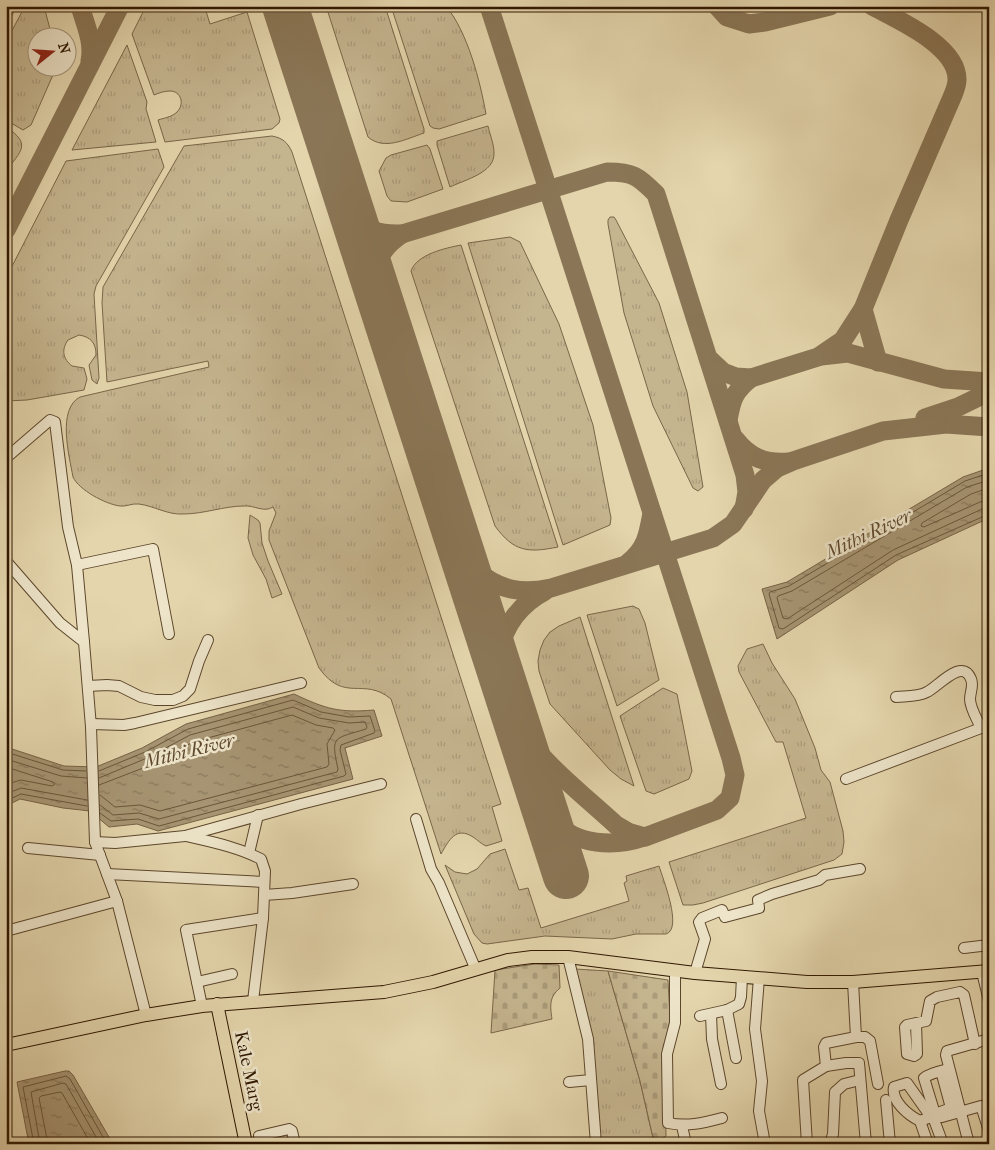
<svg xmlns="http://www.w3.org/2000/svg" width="995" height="1150" font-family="'IM FELL French Canon',serif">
<defs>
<pattern id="grass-tufts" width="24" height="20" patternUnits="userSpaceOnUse" patternTransform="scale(1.25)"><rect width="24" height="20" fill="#c5b58f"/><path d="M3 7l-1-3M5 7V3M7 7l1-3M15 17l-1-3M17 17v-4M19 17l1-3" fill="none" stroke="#aa9b7a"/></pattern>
<pattern id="cemetery-stones" width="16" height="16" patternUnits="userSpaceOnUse" patternTransform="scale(1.25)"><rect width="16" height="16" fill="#c5b58f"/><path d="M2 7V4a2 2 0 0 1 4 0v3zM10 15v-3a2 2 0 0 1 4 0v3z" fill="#aa9b7a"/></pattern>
<pattern id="water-ripples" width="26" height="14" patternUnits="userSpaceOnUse" patternTransform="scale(1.25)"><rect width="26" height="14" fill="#a69472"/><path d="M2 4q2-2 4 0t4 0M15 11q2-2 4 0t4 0" fill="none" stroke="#88785b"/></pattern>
</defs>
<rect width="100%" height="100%" fill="#e4d5ac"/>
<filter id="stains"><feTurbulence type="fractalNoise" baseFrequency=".004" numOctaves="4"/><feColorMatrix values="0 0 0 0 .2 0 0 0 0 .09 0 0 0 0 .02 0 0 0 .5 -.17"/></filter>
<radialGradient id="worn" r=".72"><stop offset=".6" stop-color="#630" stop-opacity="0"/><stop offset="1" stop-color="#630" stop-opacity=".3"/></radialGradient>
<g fill="url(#grass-tufts)" stroke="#7a6648">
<polygon points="6,6 17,6 6,27"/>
<polygon points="25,6 44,6 52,37 38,38 38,68 56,68 31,125 23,130 6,120 6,42"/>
<path d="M146,6h62l-3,2 5,16 37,-12 33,107 -1,4 -7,6 -107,13 -7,-22c6,-2 14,-3 19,-8 8,-8 4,-21 -7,-21 -6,0 -11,2 -16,4l-22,-61z"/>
<path d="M326,6h59l39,123v4c-18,6 -40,18 -56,4z"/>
<path d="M391,6h55c22,27 34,75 40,108l-47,15 -6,-1 -3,-2z"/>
<polygon points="127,45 147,102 146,109 156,142 72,150"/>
<path d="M488,126c2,9 6,18 6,27 1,20 -30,27 -44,34l-13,-42v-4z"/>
<path d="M6,127c26,17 15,24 0,44z"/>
<path d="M272,136c11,2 16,7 20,16l209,652 -9,3 10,34 -16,5c-5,-2 -8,-6 -13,-9 -17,-11 -24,3 -32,17l-50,-155c-28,-23 -46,5 -72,-31l-50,-128v-9l7,-18 -3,-6c-9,6 -19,-2 -29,-1 -20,0 -40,8 -61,8 -15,1 -29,-8 -44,-10 -7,-1 -13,3 -19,2 -15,-2 -41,-16 -47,-29 -4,-22 -16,-68 7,-80l129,-30 -1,-6 -101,21 -5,-79 1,-16 81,-141z"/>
<polygon points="427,145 430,149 443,189 407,202 391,201 387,196 379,171 386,158 391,155"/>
<path d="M158,149l6,18 -68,119 -2,8 5,84 -2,6 -5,-4 -3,-15 7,-10c0,-12 -5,-18 -17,-20l-11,5c-7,10 -5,19 4,26l12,2 3,11 -3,11 -57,10 -21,1v-123l60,-117z"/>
<polygon points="610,217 614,217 616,220 659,303 687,392 703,487 698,491 693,488 653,406 624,313 608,224 608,220"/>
<polygon points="510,237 520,242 559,324 593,425 611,518 610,525 563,545 468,243"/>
<path d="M461,245l97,302c-30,6 -44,5 -63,-21l-84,-255c6,-17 35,-23 50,-26z"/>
<polygon points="250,515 258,520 260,523 262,543 268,561 282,594 272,598 266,579 253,555 248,538"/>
<polygon points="633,606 639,609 645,623 659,680 617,706 587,615"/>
<polygon points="580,617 634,786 621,779 610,770 550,704 539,671 538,661 540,650 544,640 550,632 559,626"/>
<polygon points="763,644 772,663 795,699 815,748 821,770 830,782 843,831 844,842 842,854 834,860 703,903 693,905 683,905 669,862 806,818 783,742 776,742 739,672 738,666 747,649"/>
<polygon points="663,688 677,694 692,771 689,779 654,794 646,791 620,716"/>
<path d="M505,849l14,41 9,-2 13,40 88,-27 -5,-18 3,-2 -1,-5 33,-10c4,13 24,63 7,68h-30l-24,5 -67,-3 -58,8 -5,-1 -8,-9 -29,-69 10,7 12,2 10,-5 13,-15z"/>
<polygon points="575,969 608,971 640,1081 654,1142 659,1141 660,1144 601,1144"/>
</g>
<g fill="url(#cemetery-stones)" stroke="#7a6648">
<path d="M535,964l24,1 1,23c-11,9 -10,18 -8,31l-61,14 4,-63z"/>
<polygon points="608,971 668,980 670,1019 664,1057 666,1136 659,1141 654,1142 640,1081"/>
</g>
<g fill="url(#water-ripples)" stroke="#766244">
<polygon points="989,468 989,518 898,560 777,639 762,589 787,582 963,477"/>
<path d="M294,694c32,15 45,19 80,16l8,26 -37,12 8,31 -195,52 -21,-7 -28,3 -19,-16 -27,-3 -43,-9 -14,7v-59l58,19 32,1 46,-19 44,-24z"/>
<polygon points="65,1071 69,1071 73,1075 113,1144 29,1144 17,1082"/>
</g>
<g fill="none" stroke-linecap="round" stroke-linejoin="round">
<g stroke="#6a5639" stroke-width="1">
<polyline points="989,473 965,481 789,586 770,592 769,594 779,628 783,629 896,555 989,514"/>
<polyline points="989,480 967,487 792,591 778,596 777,598 783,618 787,619 893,550 982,509 989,508"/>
<polyline points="989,488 971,494 922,523 921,526 924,527 980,502 989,500"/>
<polyline points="6,752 63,770 86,771"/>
<polyline points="6,759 61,776 87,778"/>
<polyline points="6,767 53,782 55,784 52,786 21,780 14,782 6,785"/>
<polyline points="99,771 145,752 188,729 293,700 321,712 349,717 370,716 375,731 374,733 341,745 340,750 346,774 344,776 159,826 138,819 111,821 100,813"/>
<path d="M99,778l48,-20 43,-23 103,-28 26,11 30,5 16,-1 2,5 -1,2c-31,10 -36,5 -28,40l-1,3 -178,47 -20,-6 -26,2 -13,-10"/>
<polyline points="99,785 151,765 193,742 292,715 316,725 333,728 335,730 327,744 329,764 327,767 160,811 140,805 115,807 100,795"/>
<polyline points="6,794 21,788 87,800"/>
<polyline points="6,801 21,794 87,806"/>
<polyline points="34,1144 23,1087 66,1076 70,1079 107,1144"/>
<polyline points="40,1144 31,1092 63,1083 66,1084 100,1144"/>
<polyline points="48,1144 39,1098 41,1096 60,1092 62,1093 91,1144"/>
</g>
<g stroke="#8a7656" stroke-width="19">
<path d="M80,6c5,18 14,36 10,55"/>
<path d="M489,6l242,752 4,17 -5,23 -13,12 -72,27 -17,-5 -12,-7c-35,-32 -73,-61 -100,-101"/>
<polyline points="717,6 727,17 749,24 765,22 830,6"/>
<path d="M351,210c15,20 25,25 51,24l205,-62c26,0 31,4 49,22l89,281 2,17 -3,17"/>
<polyline points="6,230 120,6"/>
<path d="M375,285c2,-26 5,-36 27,-51"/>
<polyline points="863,309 878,362"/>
<polyline points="821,356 848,353 944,379 989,382"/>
<path d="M708,358l15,14 13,5 15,1 67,-21 25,-17 20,-31 36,-89 54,-125c2,-5 4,-11 4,-15 1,-34 -59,-60 -85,-74"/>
<polyline points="925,418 958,407 989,392"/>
<path d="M728,420c4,-22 6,-28 23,-42"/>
<path d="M735,439c15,19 30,25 54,23"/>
<path d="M459,546c5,8 11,19 18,25 23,20 46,23 74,17l162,-50 20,-14 30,-44 14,-12 16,-7 90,-30 63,-7 43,3"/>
<path d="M628,563c18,-14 20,-28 24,-50"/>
<path d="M501,676c0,-8 -2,-17 -1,-24 3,-27 22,-49 45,-61"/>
<path d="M542,805c4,5 8,11 12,16 22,25 61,26 90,16"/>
</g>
<polyline stroke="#8a7656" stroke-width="46" points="285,6 566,876"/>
<g stroke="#5c462b" stroke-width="12">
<g id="minor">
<polyline points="6,458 50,420 55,422 68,527 77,565 84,642"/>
<polyline points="6,561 60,623 84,642 91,727 95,842 117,901 146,1015"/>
<polyline points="77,565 153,549 169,634"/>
<polyline points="88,686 107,685 119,686 141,697 155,700 173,700 183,696 190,689 199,661 208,640"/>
<path d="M896,697c10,-1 22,0 31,-5 11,-5 35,-35 44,-13 3,7 -1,13 -1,20 0,9 7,20 11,29"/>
<polyline points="91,724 124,725 135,723 301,683"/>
<polyline points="846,779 989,725"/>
<polyline points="416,819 431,869 439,883 476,970"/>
<path d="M186,836c26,6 51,11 75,23l4,12 -2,47 -10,83"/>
<polyline points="95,842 115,843 185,836 301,804 381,784"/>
<polyline points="28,848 100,855"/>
<polyline points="249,853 258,815"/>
<polyline points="107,874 264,882"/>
<polyline points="264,895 292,893 353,884"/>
<polyline points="6,931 117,901"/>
<polyline points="964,948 989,945"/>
<polyline points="568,957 588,1039 596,1144"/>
<path d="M675,971v52l-8,31 1,69c19,4 35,0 54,-5"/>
<polyline points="982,972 989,1001"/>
<polyline points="695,973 705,939 699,922 702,918 722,910 725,917 759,908 758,900 772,894 819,880 825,875 860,869"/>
<polyline points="759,978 755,1029 762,1081 759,1111 765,1144"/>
<polyline points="197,982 232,974"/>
<polyline points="202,1006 186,930 263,918"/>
<polyline points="727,1010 736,1058"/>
<polyline points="711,1014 712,1039 721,1084"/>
<polyline points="700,1016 727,1010 739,1004 741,997 742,977"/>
<polyline points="916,1023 917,1054 914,1056 907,1054 905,1027 907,1025 926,1021 930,1001 937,997 960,992 964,995 975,1044"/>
<polyline points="856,1037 865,1037 870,1041 878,1084"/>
<polyline points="826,1066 846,1063 859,1063 866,1144"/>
<path d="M941,1071l10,37 -16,6 -11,-36c6,-5 17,-7 25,-9"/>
<polyline points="569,1082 591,1080"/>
<polyline points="886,1100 890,1144"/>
<path d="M931,1117l-24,-34 -13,4c-3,14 14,28 26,34l11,-4h11l39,-11 8,25"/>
<polyline points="933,1117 943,1144"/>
<polyline points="920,1121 928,1144"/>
<polyline points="682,1126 686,1144"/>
<polyline points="260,1144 259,1136 289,1129 292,1131 295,1144"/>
<polyline points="307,1144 316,1144"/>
<polyline points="807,1144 803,1080 826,1066 824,1047 826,1043 856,1037 853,982"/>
<polyline points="830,1144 833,1134 835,1092 844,1084 860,1080"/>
<polyline points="969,1144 946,1055 947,1051 989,1039"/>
</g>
</g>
<g stroke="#2f1700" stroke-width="14">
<g id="major">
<polyline points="217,1004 246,1144"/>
<polyline points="6,1045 146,1015 202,1006 384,992 433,982 508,960 532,957 568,957 695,973 807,982 853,982 989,971"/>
</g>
</g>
<use href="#minor" stroke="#ede4c9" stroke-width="10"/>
<use href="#major" stroke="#e4d5ac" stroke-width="12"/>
</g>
<g text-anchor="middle" stroke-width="5" stroke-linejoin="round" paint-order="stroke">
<g font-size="18" fill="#2f1700" stroke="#ede4c9">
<text transform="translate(249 1071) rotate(78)" y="6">Kale Marg</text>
</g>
<g font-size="19" font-style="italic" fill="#5f492e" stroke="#ede4c9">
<text transform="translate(868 533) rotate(-25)" y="7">Mithi River</text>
<text transform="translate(189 750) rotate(-14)" y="7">Mithi River</text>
</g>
</g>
<rect width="995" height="1150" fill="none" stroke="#e4d5ac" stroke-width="25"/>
<rect x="8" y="8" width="980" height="1135" fill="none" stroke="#2f1700" stroke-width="2.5"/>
<rect x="12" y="12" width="970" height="1125" fill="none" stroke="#2f1700"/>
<g transform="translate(52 52) rotate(73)"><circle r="24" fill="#ede4c9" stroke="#a19279"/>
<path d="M0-4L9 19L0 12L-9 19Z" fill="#8f2418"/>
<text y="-8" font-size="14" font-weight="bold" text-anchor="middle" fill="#2f1700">N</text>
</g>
<rect width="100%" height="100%" filter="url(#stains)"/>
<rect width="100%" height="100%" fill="url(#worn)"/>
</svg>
